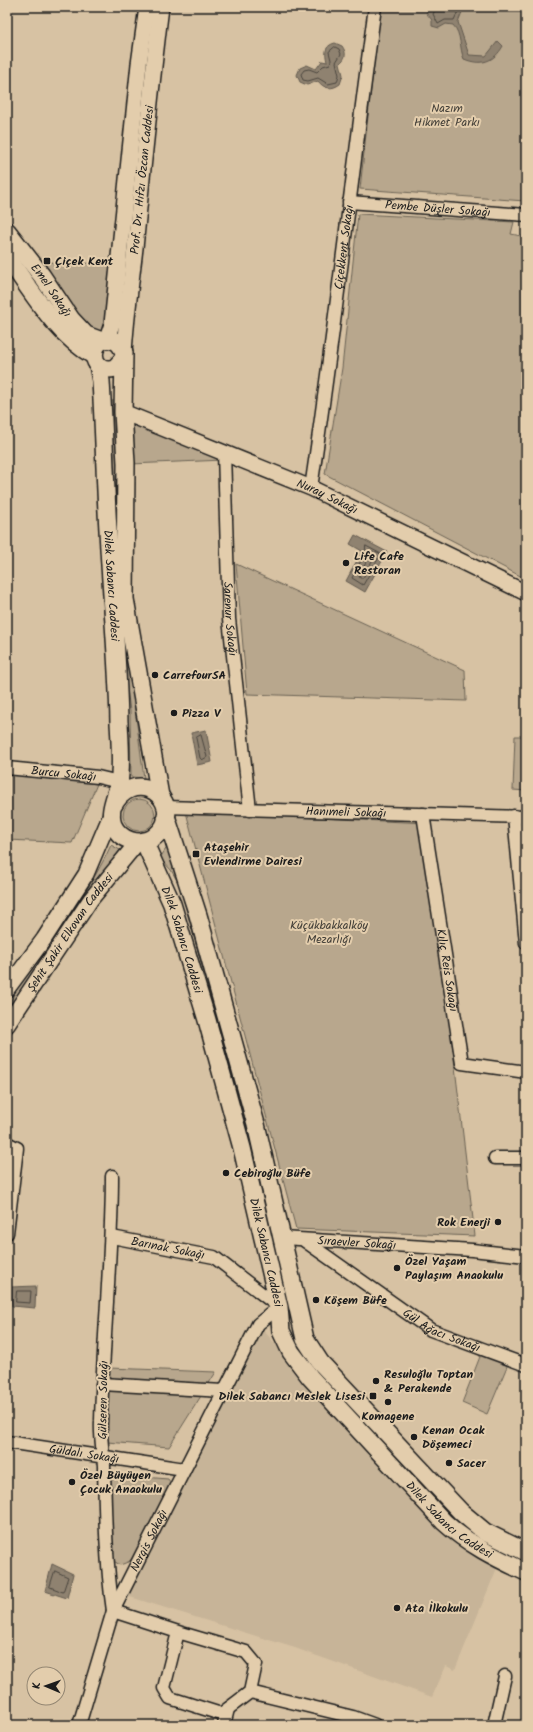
<svg xmlns="http://www.w3.org/2000/svg" width="533" height="1732" font-family="Kalam,sans-serif">
<rect width="100%" height="100%" fill="#d7c2a3"/>
<filter id="ink" filterUnits="userSpaceOnUse"><feTurbulence type="fractalNoise" baseFrequency=".025" numOctaves="2"/><feDisplacementMap in="SourceGraphic" scale="8" xChannelSelector="R" yChannelSelector="G"/><feConvolveMatrix kernelMatrix="1 2 1 2 8 2 1 2 1" color-interpolation-filters="sRGB"/></filter>
<g filter="url(#ink)">
<polygon fill="#c7b498" points="263,1330 379,1461 462,1545 497,1568 455,1670 446,1666 432,1697 295,1648 127,1596"/>
<g fill="#b8a78d" stroke="#6a6254">
<polygon points="380,7 526,7 525,201 360,189"/>
<polygon points="358,214 514,222 511,234 526,237 526,579 325,474 342,368"/>
<polygon points="43,262 113,264 108,335 89,335"/>
<polygon points="118,400 122,611 144,778 131,777 130,711 117,610 112,401"/>
<polygon points="127,419 224,460 131,464"/>
<polygon points="236,564 465,670 466,701 247,694"/>
<polygon points="515,736 526,736 526,791 513,790"/>
<polygon points="7,772 97,784 72,843 7,840"/>
<circle cx="139" cy="815" r="16"/>
<polygon points="186,812 426,823 475,1236 296,1229"/>
<polygon points="171,841 319,1367 463,1525 493,1543 526,1559 526,1565 460,1528 318,1374 302,1349 291,1316 250,1137 179,884 171,870 160,858"/>
<path d="M111,845l9,5 -31,42 -82,124c0,-24 41,-69 55,-90 18,-26 36,-52 49,-81z"/>
<polygon points="481,1354 508,1364 487,1414 462,1403"/>
<polygon points="109,1368 216,1372 169,1447 107,1442"/>
<polygon points="110,1474 168,1479 172,1485 137,1555 128,1562 120,1565 112,1560"/>
</g>
<g fill="#8f8270" stroke="#61594e">
<path d="M436,7h28l-6,15 11,33 17,1 12,-15 5,5c-9,16 -22,20 -39,13 -5,-11 -2,-25 -11,-34l-7,-1 -7,4 -7,-2v-6l-5,-6v-3z"/>
<path d="M335,43l7,3c5,7 4,12 -2,17l3,12 -3,9c-8,6 -16,5 -22,-3l-11,4 -7,-3 -3,-7 3,-7 7,-3 9,4 6,-8 5,1c-2,-9 -3,-16 8,-19z"/>
<polygon points="355,535 387,552 365,592 346,581 362,551 350,544"/>
<polygon points="206,730 212,762 197,765 191,733"/>
<polygon points="36,1286 35,1308 12,1306 11,1287"/>
<polygon points="52,1564 73,1574 67,1598 45,1591"/>
</g>
<g fill="none" stroke-linecap="round" stroke-linejoin="round">
<g stroke="#4a453e" stroke-width="1">
<polyline points="437,7 433,14 438,24 445,20 454,20 460,7"/>
<polygon points="335,47 339,49 341,54 336,62 339,75 337,82 328,84 318,78 308,81 303,80 301,74 304,70 309,69 317,72 323,66 330,64 331,60 329,52"/>
<polygon points="366,546 381,554 363,585 352,578 365,553"/>
<polygon points="373,554 374,557 363,578 360,578 359,576 370,555"/>
<polygon points="201,735 207,757 202,760 200,758 196,738"/>
<polygon points="17,1291 31,1291 30,1303 16,1302"/>
<polygon points="55,1571 68,1577 63,1592 50,1587"/>
</g>
<g stroke="#1c1c1c" stroke-width="15">
<g id="minor">
<path id="s1" d="M349,202l177,13"/>
<path id="s2" d="M224,452l5,167 21,191"/>
<path id="s3" d="M311,488c24,-160 42,-321 64,-481"/>
<path id="s4" d="M7,768l91,9 21,5"/>
<path id="s5" d="M165,807l361,10"/>
<path id="s6" d="M423,814l39,249 64,9"/>
<polyline points="514,816 526,943"/>
<polyline points="7,1143 17,1148 7,1233"/>
<polyline points="495,1158 526,1158"/>
<path d="M112,1176c0,81 -9,163 -11,245 -1,15 2,30 3,45 1,49 2,96 9,145l65,21 -14,56 6,10 51,16 29,-22 6,-28 -10,-12 -68,-20"/>
<path id="s7" d="M283,1238l189,12 54,6"/>
<path id="s8" d="M305,1241l126,89 95,35"/>
<polyline points="102,1384 223,1391"/>
<path id="s9" d="M7,1442l177,27"/>
<polyline points="250,1692 353,1717 375,1725"/>
<path id="s10" d="M79,1725l34,-114 145,-287 21,-17 -65,-50 -102,-20"/>
<polyline points="224,1725 228,1709"/>
<polyline points="494,1725 505,1676"/>
</g>
</g>
<g stroke="#1c1c1c" stroke-width="18">
<g id="tertiary">
<polyline points="107,339 112,324 139,64 147,7"/>
<path id="s11" d="M124,353c2,-35 7,-70 11,-105 8,-81 16,-161 26,-241"/>
<path id="s12" d="M123,412l188,76 215,105"/>
<polyline points="7,989 44,939 86,874 111,815"/>
<path id="s13" d="M7,1025l84,-126 46,-56"/>
</g>
</g>
<g stroke="#1c1c1c" stroke-width="20">
<g id="secondary">
<path id="s14" d="M7,231l35,45 29,43 15,16 16,6"/>
<path d="M7,257c26,36 48,76 87,99"/>
<path d="M124,358l-9,10c-27,8 -27,-33 -3,-28 7,1 10,7 12,13l-1,59 3,51 -1,136 35,197"/>
<path id="s15" d="M98,365l3,16c3,50 4,99 7,149 3,64 10,129 11,193 1,18 3,43 0,60 -3,14 -11,28 -6,42 7,15 26,22 40,13 5,-4 10,-9 12,-14 11,-33 -34,-54 -52,-18"/>
<polyline points="166,816 198,915 256,1124 305,1339 320,1362 461,1512 485,1532 526,1552"/>
<path id="s16" d="M144,841l28,63 35,116 35,128 37,159 2,24 10,21 19,25 134,145c24,22 52,36 82,50"/>
</g>
</g>
<use href="#minor" stroke="#e3cdac" stroke-width="12"/>
<use href="#tertiary" stroke="#e3cdac" stroke-width="15"/>
<use href="#secondary" stroke="#e3cdac" stroke-width="17"/>
</g>
</g>
<g fill="#1c1c1c" stroke="#e3cdac" stroke-width="1.5">
<rect x="43" y="257" width="8" height="8" rx="2"/>
<circle cx="346" cy="563" r="4"/>
<circle cx="155" cy="675" r="4"/>
<circle cx="174" cy="713" r="4"/>
<rect x="192" y="850" width="8" height="8" rx="2"/>
<circle cx="226" cy="1173" r="4"/>
<circle cx="498" cy="1222" r="4"/>
<circle cx="397" cy="1268" r="4"/>
<circle cx="316" cy="1300" r="4"/>
<circle cx="376" cy="1381" r="4"/>
<rect x="369" y="1392" width="8" height="8" rx="2"/>
<circle cx="388" cy="1402" r="4"/>
<circle cx="414" cy="1437" r="4"/>
<circle cx="449" cy="1463" r="4"/>
<circle cx="72" cy="1482" r="4"/>
<circle cx="397" cy="1608" r="4"/>
</g>
<g text-anchor="middle" stroke-width="4" stroke-linejoin="round" paint-order="stroke">
<g font-size="12" fill="#433f38" stroke="#e3cdac">
<text x="447" y="112">Nazım<tspan x="447" dy="14">Hikmet Parkı</tspan></text>
<text x="329" y="929">Küçükbakkalköy<tspan x="329" dy="14">Mezarlığı</tspan></text>
</g>
<g font-size="12" fill="#1c1c1c" stroke="#e3cdac">
<text dy="4" stroke="none"><textPath href="#s11" startOffset="174">Prof. Dr. Hıfzı Özcan Caddesi</textPath></text>
<text dy="4" stroke="none"><textPath href="#s1" startOffset="89">Pembe Düşler Sokağı</textPath></text>
<text dy="4" stroke="none"><textPath href="#s3" startOffset="243">Çiçekkent Sokağı</textPath></text>
<text dy="4" stroke="none"><textPath href="#s14" startOffset="74">Emel Sokağı</textPath></text>
<text dy="4" stroke="none"><textPath href="#s12" startOffset="221">Nuray Sokağı</textPath></text>
<text dy="4" stroke="none"><textPath href="#s15" startOffset="221">Dilek Sabancı Caddesi</textPath></text>
<text dy="4" stroke="none"><textPath href="#s2" startOffset="167">Sarenur Sokağı</textPath></text>
<text dy="4" stroke="none"><textPath href="#s4" startOffset="57">Burcu Sokağı</textPath></text>
<text dy="4" stroke="none"><textPath href="#s5" startOffset="181">Hanımeli Sokağı</textPath></text>
<text dy="4" stroke="none"><textPath href="#s13" startOffset="112">Şehit Şakir Elkovan Caddesi</textPath></text>
<text dy="4" stroke="none"><textPath href="#s16" startOffset="106">Dilek Sabancı Caddesi</textPath></text>
<text dy="4" stroke="none"><textPath href="#s6" startOffset="158">Kılıç Reis Sokağı</textPath></text>
<text dy="4" stroke="none"><textPath href="#s7" startOffset="74">Sıraevler Sokağı</textPath></text>
<text transform="translate(168 1248) rotate(11)" y="4">Barınak Sokağı</text>
<text dy="4" stroke="none"><textPath href="#s16" startOffset="430">Dilek Sabancı Caddesi</textPath></text>
<text dy="4" stroke="none"><textPath href="#s8" startOffset="164">Gül Ağacı Sokağı</textPath></text>
<text transform="translate(103 1400) rotate(-89)" y="4">Gülseren Sokağı</text>
<text dy="4" stroke="none"><textPath href="#s9" startOffset="78">Güldalı Sokağı</textPath></text>
<text dy="4" stroke="none"><textPath href="#s16" startOffset="765">Dilek Sabancı Caddesi</textPath></text>
<text dy="4" stroke="none"><textPath href="#s10" startOffset="198">Nergis Sokağı</textPath></text>
</g>
<g font-size="12" font-weight="bold" fill="#1c1c1c" stroke="#e3cdac" text-anchor="start">
<text x="55" y="265">Çiçek Kent</text>
<text x="354" y="560">Life Cafe<tspan x="354" dy="14">Restoran</tspan></text>
<text x="163" y="679">CarrefourSA</text>
<text x="182" y="717">Pizza V</text>
<text x="204" y="851">Ataşehir<tspan x="204" dy="14">Evlendirme Dairesi</tspan></text>
<text x="234" y="1177">Cebiroğlu Büfe</text>
<text x="490" y="1226" text-anchor="end">Rok Enerji</text>
<text x="405" y="1265">Özel Yaşam<tspan x="405" dy="14">Paylaşım Anaokulu</tspan></text>
<text x="324" y="1304">Köşem Büfe</text>
<text x="384" y="1378">Resuloğlu Toptan<tspan x="384" dy="14">&amp; Perakende</tspan></text>
<text x="365" y="1400" text-anchor="end">Dilek Sabancı Meslek Lisesi</text>
<text x="388" y="1420" text-anchor="middle">Komagene</text>
<text x="422" y="1434">Kenan Ocak<tspan x="422" dy="14">Döşemeci</tspan></text>
<text x="457" y="1467">Sacer</text>
<text x="80" y="1479">Özel Büyüyen<tspan x="80" dy="14">Çocuk Anaokulu</tspan></text>
<text x="405" y="1612">Ata İlkokulu</text>
</g>
</g>
<rect width="533" height="1732" fill="none" stroke="#e3cdac" stroke-width="24"/>
<rect x="12" y="12" width="509" height="1708" fill="none" stroke="#1c1c1c" stroke-width="1.5" filter="url(#ink)"/>
<g transform="translate(46 1686) rotate(272)"><circle r="19" fill="#e3cdac" stroke="#938672"/>
<path d="M0-3L7 15L0 10L-7 15Z" fill="#1c1c1c"/>
<text y="-6" font-size="11" font-weight="bold" text-anchor="middle" fill="#1c1c1c">K</text>
</g>
</svg>
